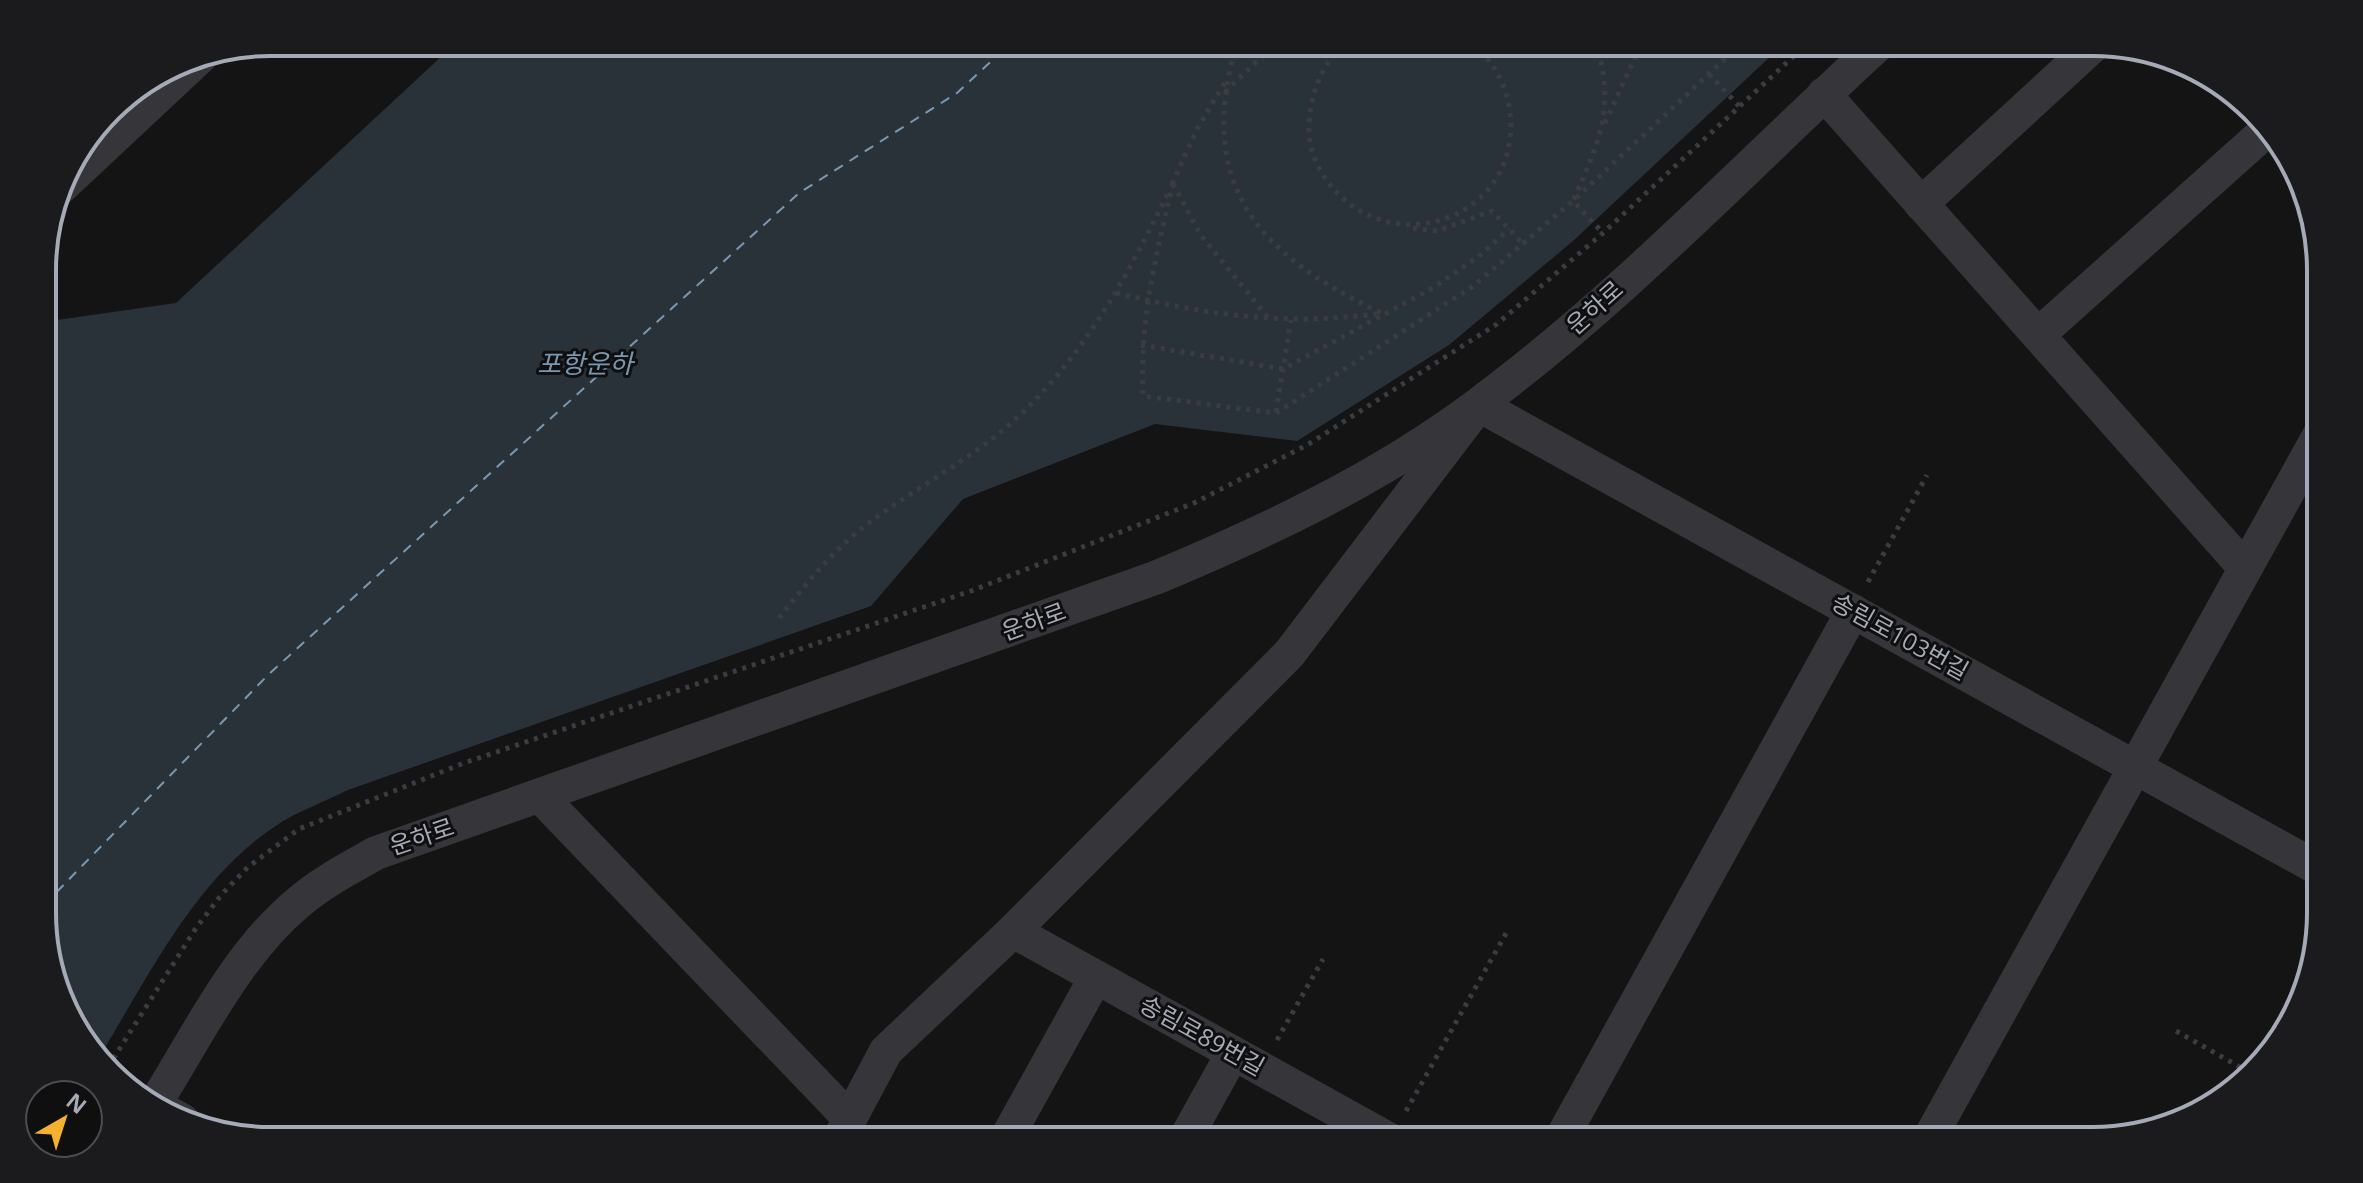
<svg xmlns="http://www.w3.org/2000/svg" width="2363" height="1183" font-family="'Open Sans','Noto Sans KR',sans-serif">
<rect width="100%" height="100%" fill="#141415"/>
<path fill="#2a3239" d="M457,42h1329l-213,199 -124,104 -152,96 -142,-17 -192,75 -92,107 -523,184c-18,9 -38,17 -56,26 -92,51 -141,157 -194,243l-9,-8 -45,-108 -1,-621 133,-19z"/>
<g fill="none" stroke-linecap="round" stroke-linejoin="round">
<polyline stroke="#7b98b2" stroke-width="2" stroke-dasharray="10 8" stroke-linecap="butt" points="44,905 269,674 799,193 957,93 1012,42"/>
<g stroke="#3b3c41" stroke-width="5" stroke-dasharray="4 6" stroke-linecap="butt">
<path d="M1237,42c-42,143 20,212 144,271"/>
<path d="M1351,42c-29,16 -41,53 -42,84 -1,20 7,40 19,56 62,83 194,36 182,-69 -3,-28 -18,-56 -42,-71"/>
<path d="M1595,42c22,64 4,100 -22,159l30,32"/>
<polyline points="1709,74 1739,106"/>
<polyline points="1225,92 1277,42"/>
<polyline points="1605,123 1642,42"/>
<path d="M1173,183c-18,76 -33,134 -30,213l133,17 196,-126 101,-86 170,-159"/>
<polyline points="1172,184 1197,129 1225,82"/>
<polyline points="1173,184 1200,234 1269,319"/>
<polyline points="1413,228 1437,231 1492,211 1523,244"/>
<path d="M1116,293c93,22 165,33 260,21"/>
<polyline points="1141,345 1283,369 1431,289 1478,257 1509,229"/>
<polyline points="1276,412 1291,320"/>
<polyline points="1868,582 1927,475"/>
<path d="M779,618c25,-32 50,-63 82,-89 43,-34 93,-60 136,-94 79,-64 127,-152 171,-242"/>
<polyline points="2176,1031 2247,1071"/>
<polyline points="1277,1040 1323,959"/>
<polyline points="108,1067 196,928 222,894 248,867 299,829 464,763 971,591 1194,503 1307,445 1497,324 1603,233 1809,42"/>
<polyline points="1406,1111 1509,928"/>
</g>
<g stroke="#35353a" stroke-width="34">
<polyline points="1824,94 2244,567"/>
<polyline points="61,187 201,56"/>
<polyline points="1921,204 2096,43"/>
<polyline points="2038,335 2267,130"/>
<polyline points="540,796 850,1119"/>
<polyline points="1013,931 1392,1141"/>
<path d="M154,1105c43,-68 82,-151 145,-203 23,-20 51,-34 77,-49l779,-275c113,-47 227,-101 325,-175 144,-107 269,-240 401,-361"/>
<polyline points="154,1105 183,1121"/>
<polyline points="838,1141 886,1051 1013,931 1289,654 1479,405 2321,870"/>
<polyline points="1005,1141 1096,977"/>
<polyline points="1184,1141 1233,1053"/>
<polyline points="1560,1141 1853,611"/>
<polyline points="1928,1141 2320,434"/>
</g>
</g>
<g text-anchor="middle" stroke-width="6" stroke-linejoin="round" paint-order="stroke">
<g font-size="24" fill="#a5aab6" stroke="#0f0f10">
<text transform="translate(1595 308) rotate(-42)" y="8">운하로</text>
<text transform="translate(1034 622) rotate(-20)" y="8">운하로</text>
<text transform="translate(1900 637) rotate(29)" y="8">송림로103번길</text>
<text transform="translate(422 837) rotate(-19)" y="8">운하로</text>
<text transform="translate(1202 1036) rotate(29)" y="8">송림로89번길</text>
</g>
<g font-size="26" font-style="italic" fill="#7b98b2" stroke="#0f0f10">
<text x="585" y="373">포항운하</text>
</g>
</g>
<path d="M0 0H2363V1183H0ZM270 56H2093A214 214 0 0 1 2307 270V913A214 214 0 0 1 2093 1127H270A214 214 0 0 1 56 913V270A214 214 0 0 1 270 56Z" fill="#1b1b1d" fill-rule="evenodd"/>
<path fill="none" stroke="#a5aab6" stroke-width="4" d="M270 56H2093A214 214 0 0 1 2307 270V913A214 214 0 0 1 2093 1127H270A214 214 0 0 1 56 913V270A214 214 0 0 1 270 56Z"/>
<g transform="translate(64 1119) rotate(39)"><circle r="38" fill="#0f0f10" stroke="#4b4d52" stroke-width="2"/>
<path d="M0-6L14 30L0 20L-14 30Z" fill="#f3b12e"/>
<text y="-12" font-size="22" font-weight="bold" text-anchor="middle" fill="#a5aab6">N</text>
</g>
</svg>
